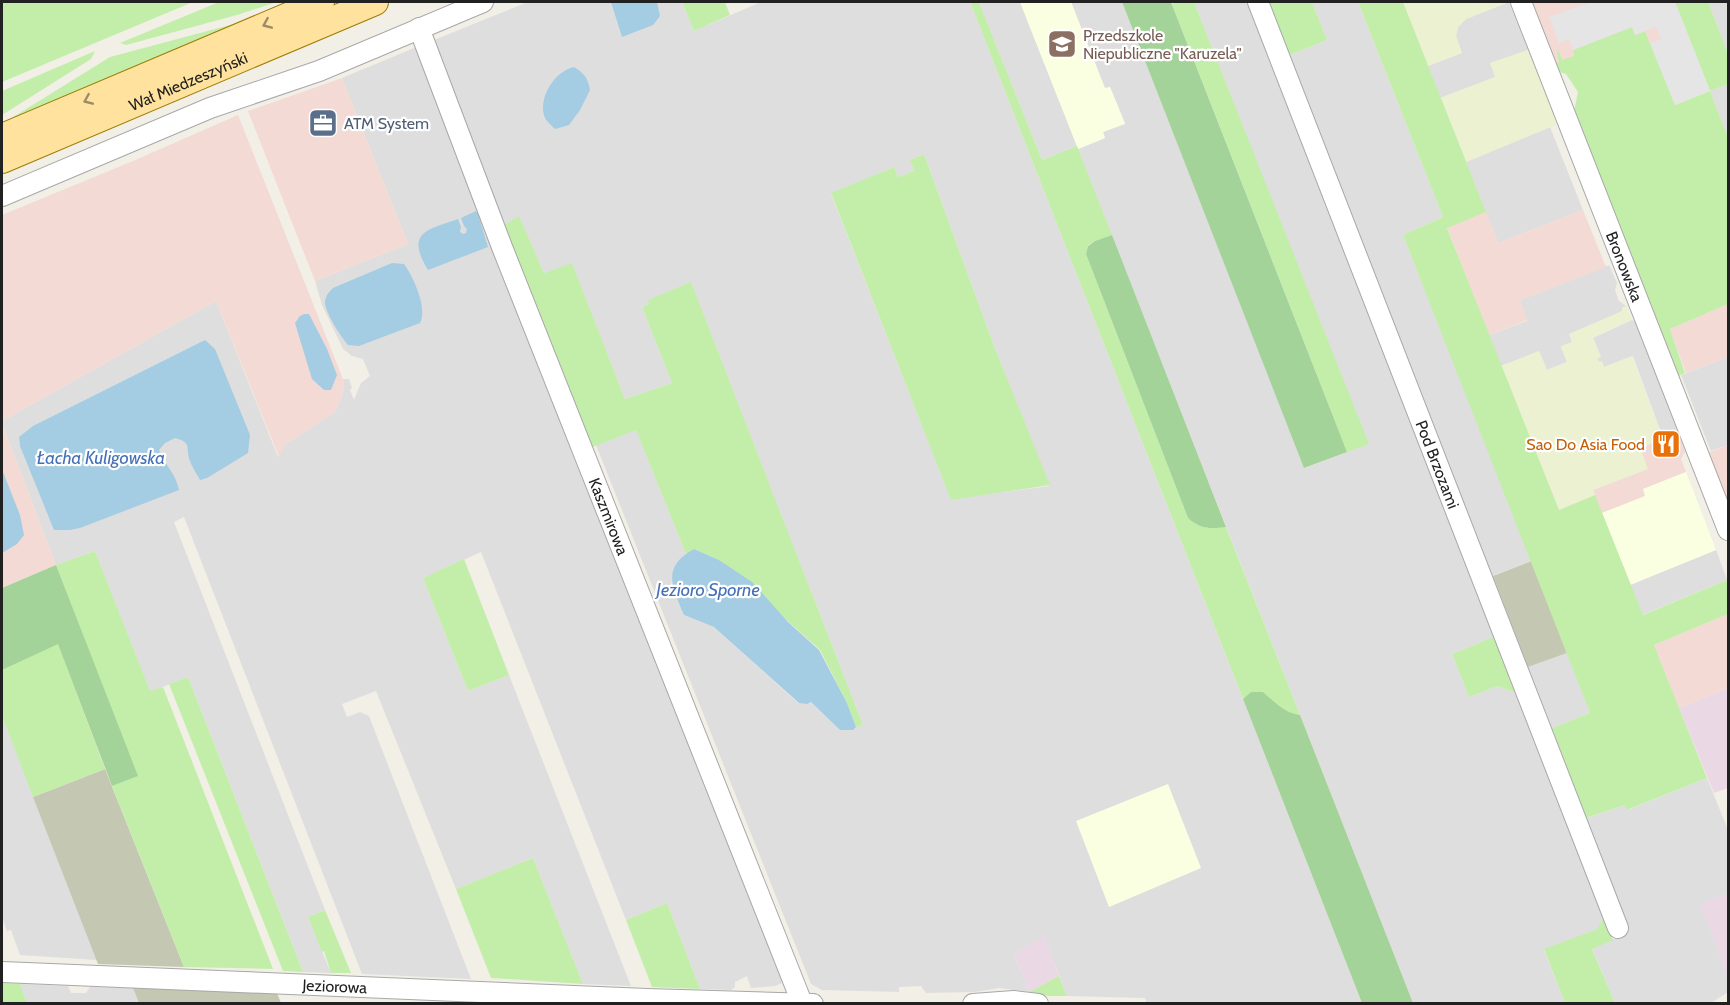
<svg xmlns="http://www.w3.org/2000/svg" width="1730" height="1005" font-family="Cabin,sans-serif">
<rect width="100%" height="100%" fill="#f2efe7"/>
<g fill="#dfdede" fill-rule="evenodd">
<path d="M528,2h154l12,29 67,-29h209l392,1001 -215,1 -2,-6 -78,-2 -23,-59 -30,17 15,38 -30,-4 -24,4 -49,1 -5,-7 -22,1v5l-77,-2 -11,-6 -215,-539 40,-16 50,125 -10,10 -5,21 13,30 30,12 84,76 13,-1 29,28h13l3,-3 7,-2 -172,-442 -42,17v4l-7,3 30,76 -47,16 -53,-135 -28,9 -25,-56 -17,9 -73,-184zM924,154l70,192 55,140 -98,13 -120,-305 63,-27 4,10 16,-6 -4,-11z"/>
<polygon points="979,2 1020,2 1077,146 1042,160"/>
<polygon points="1071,2 1122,2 1305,468 1368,444 1194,2 1249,2 1496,636 1452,654 1469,697 1498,686 1518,694 1604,917 1597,929 1544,950 1565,1003 1413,1003 1078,149 1105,138 1103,132 1125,123 1110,87 1105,89"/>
<polygon points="1312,2 1358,2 1443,217 1403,235 1532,561 1489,577 1287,56 1327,40"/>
<polygon points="1509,2 1528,50 1490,63 1496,77 1440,98 1428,66 1462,53 1456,36 1458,27 1466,19"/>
<polygon points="1708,2 1728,2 1728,53"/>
<polygon points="419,46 784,982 775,986 751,988 747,976 735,982 735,987 731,990 700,989 667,903 626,920 481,552 423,578 468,691 509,675 631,986 583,984 533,858 456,889 376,691 342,704 347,717 360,712 369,716 471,979 362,974 184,517 174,522 325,910 308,917 331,973 303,972 188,677 150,692 95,551 56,565 2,423 2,421 216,301 278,457 284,445 335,412 341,398 344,387 343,379 349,379 352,388 350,390 354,400 361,383 370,376 363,359 352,356 343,349 322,305 315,281 408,244 342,78"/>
<polygon points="1728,84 1728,137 1710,91"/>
<polygon points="1550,127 1583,210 1498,243 1466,162"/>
<polygon points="1609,265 1617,283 1615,290 1619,301 1626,306 1622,308 1623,311 1570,334 1572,342 1561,347 1567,362 1547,370 1539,351 1501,366 1489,335 1527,321 1520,300"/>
<polygon points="1632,320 1635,322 1677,429 1662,435 1633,356 1604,367 1597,359 1600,357 1593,338"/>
<polygon points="1728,357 1728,445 1711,451 1681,375"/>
<polygon points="1716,550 1727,580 1642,615 1630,585"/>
<polygon points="1567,653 1590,713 1552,728 1528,667"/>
<polygon points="2,716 97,960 20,955 11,930 7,931 2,916"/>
<polygon points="1707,778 1728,830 1728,893 1701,905 1728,977 1728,992 1711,1003 1615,1003 1592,948 1628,933 1584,819 1625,805 1628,810"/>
<polygon points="20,984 68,986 71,993 86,993 90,987 133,988 139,1003 27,1003"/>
</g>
<g fill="#f3dad5">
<polygon points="1532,2 1675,2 1675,105 1645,31 1557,66"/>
<polygon points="342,78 408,244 315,281 248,111"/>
<polygon points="238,115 343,379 344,387 341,398 335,412 284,445 279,457 216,301 2,421 2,215 133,161"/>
<polygon points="1583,210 1606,267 1520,300 1527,320 1489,335 1447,227 1486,212 1498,243"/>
<polygon points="1728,304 1728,357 1686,373 1670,329"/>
<polygon points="2,423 56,565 2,588"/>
<polygon points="1677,429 1685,452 1681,459 1686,472 1644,489 1646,496 1602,513 1593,490 1647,469 1640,448 1663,439 1662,435"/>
<polygon points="1728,445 1728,505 1708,453"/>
<polygon points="1728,614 1728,688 1679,708 1654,645"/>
</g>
<g fill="#ebd8e5">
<polygon points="1728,688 1728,788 1714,793 1679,708"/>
<polygon points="1728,893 1728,977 1700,904"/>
<polygon points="1044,936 1059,976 1029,992 1014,954"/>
</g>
<g fill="#fbffe2">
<polygon points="1020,2 1071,2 1105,88 1110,87 1125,124 1103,132 1105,138 1078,149"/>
<polygon points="1686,472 1716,550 1630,585 1602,513 1645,496 1643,489"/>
<polygon points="1168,784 1201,868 1109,907 1076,821"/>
</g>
<g fill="#c4c7b1">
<polygon points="1532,561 1567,653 1528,667 1493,576"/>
<polygon points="105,769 184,967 98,964 33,797"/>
<polygon points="133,988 277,993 281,1003 139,1003"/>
</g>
<g fill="#ebf1d1">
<polygon points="1403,2 1509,2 1466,19 1458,27 1456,36 1462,53 1428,66"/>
<polygon points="1528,50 1558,124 1466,162 1440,98 1495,77 1490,63"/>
<polygon points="1628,305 1627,309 1632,320 1593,337 1601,357 1597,359 1598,362 1602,361 1604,367 1632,356 1663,439 1640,448 1648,469 1593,490 1595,495 1559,510 1501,366 1539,351 1547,370 1567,362 1561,346 1572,342 1569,334 1622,311 1622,308"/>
</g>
<g fill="#c3eeaa">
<polygon points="2,2 193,2 2,82"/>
<polygon points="219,2 277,2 237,15 126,45 120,43"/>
<polygon points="682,2 725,2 730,15 694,31"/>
<path d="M970,2h9l63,158 35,-14 35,89 -17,6 -7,4 -2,9 102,264c12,11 22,11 38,9l74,188c-16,-2 -25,-13 -37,-23h-12l-8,7z"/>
<polygon points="1177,2 1194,2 1369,444 1347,452 1172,4"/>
<polygon points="1266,2 1312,2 1327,40 1287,56"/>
<polygon points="1358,2 1403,2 1486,212 1447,228 1559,510 1595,495 1643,615 1727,580 1728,584 1728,614 1654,645 1707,778 1627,810 1625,805 1586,818 1552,728 1590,713 1403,235 1443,217"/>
<polygon points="1675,2 1708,2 1728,53 1728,84 1710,91 1728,137 1728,304 1670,329 1685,373 1678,376 1574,111 1578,92 1566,74 1559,72 1556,64 1559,62 1557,54 1558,49 1562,60 1574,56 1573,50 1632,27 1635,35 1645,31 1675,105 1710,91"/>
<polygon points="241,22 2,124 110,57"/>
<polygon points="95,51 91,59 2,115 2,91"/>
<polygon points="924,154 994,346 1050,485 951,500 831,193 894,167 898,177 914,171 910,160"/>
<polygon points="519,216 544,273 572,263 625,399 672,383 642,307 649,304 648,300 691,282 863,725 856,727 847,703 820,650 719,560 694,549 686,554 636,430 590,448 502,226"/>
<polygon points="95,551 150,691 163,687 273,969 184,967 112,786 137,776 56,565"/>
<polygon points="464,559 509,675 468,691 423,578"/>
<polygon points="1496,636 1518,694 1498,686 1469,697 1452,654"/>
<polygon points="58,643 105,769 33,797 2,716 2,670"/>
<polygon points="188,677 303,972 283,971 169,684"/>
<polygon points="533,858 583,984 491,978 456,889"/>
<polygon points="667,903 700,989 652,987 626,920"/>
<polygon points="325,910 351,973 331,973 324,951 322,952 308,917"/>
<polygon points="1604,917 1613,940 1592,949 1615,1003 1565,1003 1544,949 1597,929"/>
<polygon points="1059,976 1067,996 1049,996 1029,992"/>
<polygon points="2,983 20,984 27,1003 2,1003"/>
</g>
<g fill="#a3d399">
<polygon points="1122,2 1171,2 1347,452 1304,468"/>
<path d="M1112,235l114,292c-16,2 -26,2 -38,-9l-102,-264 2,-8 7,-5z"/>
<polygon points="56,565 138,776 112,786 58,644 2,670 2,588"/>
<path d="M1251,692h12c12,10 21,21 37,23l113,288h-51l-119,-304z"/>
</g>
<polygon fill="#e5e5e5" points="1591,2 1675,2 1710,91 1675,105 1650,43 1661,39 1656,27 1635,35 1632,27 1573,50 1569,39 1559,43 1549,17"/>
<g fill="#a4cce2">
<polygon points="611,2 657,2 660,16 653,25 622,37"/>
<path d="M574,67c10,6 14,11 16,23l-10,20 -11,15 -14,4c-4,-4 -8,-7 -10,-11 -8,-20 10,-47 29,-51z"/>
<path d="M476,211l2,3 10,33 -60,23c-23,-38 -1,-40 30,-51l3,8 -1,5 3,2 3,-1 1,-4 -3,-3 -3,-8z"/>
<path d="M392,263l12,1c9,12 24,45 16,59l-61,23 -11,-1c-7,-8 -24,-34 -23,-44 1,-6 4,-9 8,-13z"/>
<polygon points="304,314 309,314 327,349 337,375 331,390 324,390 312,379 295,323 300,316"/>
<path d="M205,340l10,9 35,86 -2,18 -41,25 -7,2c-3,-6 -8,-13 -10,-19 -5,-14 3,-18 -15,-23l-10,5 -6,7c6,15 17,24 20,40l-99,38 -10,2h-16l-34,-84 -1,-9 14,-11z"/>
<polygon points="2,472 3,472 20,515 24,535 17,544 2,553"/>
<path d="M694,549l25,11 33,22 36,40 31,28 28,53 9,24 -3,3h-13l-29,-28 -4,2 -8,-1 -85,-76 -30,-12c-12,-28 -23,-48 10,-66z"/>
</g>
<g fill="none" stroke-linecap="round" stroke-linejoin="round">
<g stroke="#a8a8a8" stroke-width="22">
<g id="minor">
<path id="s1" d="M1258,2l360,926"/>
<path id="s2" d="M1521,2l207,528"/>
<path id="s3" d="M419,28l83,219 300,756"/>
<polyline points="2,196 210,108 319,71 483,2"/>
<path id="s4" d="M2,972l645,27 166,5"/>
<polyline points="973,1004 1014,1001 1038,1004"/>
</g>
</g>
<g stroke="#9d7d00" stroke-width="28">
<g id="major">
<polyline points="2,137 321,2"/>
<path id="s5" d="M2,160l373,-158"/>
</g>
</g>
<use href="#minor" stroke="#fff" stroke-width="20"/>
<use href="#major" stroke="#ffe29e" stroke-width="26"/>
</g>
<defs><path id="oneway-chevron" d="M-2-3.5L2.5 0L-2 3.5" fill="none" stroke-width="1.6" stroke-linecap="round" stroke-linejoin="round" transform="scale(1.5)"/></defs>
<g stroke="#9b8b66">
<use href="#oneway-chevron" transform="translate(267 24) rotate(157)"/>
<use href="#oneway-chevron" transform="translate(88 100) rotate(157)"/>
</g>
<defs>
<g id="school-square" transform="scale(1.5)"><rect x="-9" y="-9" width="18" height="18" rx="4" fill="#8d6e63" stroke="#fff"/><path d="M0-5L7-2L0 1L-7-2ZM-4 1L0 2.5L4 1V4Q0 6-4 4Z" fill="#fff"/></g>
<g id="office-square" transform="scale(1.5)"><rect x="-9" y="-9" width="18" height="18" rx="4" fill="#5c6f8a" stroke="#fff"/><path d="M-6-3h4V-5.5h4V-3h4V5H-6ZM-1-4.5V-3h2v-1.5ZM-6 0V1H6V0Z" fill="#fff"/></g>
<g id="restaurant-square" transform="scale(1.5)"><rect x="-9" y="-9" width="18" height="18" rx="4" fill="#e8710a" stroke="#fff"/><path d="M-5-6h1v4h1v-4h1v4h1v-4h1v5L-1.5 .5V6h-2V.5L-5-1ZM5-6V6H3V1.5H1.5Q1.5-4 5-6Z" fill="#fff"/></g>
</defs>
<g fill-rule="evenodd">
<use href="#school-square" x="1062" y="44"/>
<use href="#office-square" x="323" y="123"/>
<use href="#restaurant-square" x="1666" y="444"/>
</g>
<g text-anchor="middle" stroke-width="4.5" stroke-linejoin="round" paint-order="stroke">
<g font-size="16" fill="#785e54" stroke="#fff" text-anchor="start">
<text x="1083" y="41">Przedszkole<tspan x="1083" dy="18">Niepubliczne "Karuzela"</tspan></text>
</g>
<g font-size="16" fill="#212121" stroke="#fff">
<text dy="6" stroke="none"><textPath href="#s5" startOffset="202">Wał Miedzeszyński</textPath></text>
<text dy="6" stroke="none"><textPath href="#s2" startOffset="284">Bronowska</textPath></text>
<text dy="6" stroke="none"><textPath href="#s1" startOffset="496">Pod Brzozami</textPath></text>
<text dy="6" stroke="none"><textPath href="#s3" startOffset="524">Kaszmirowa</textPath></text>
<text dy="6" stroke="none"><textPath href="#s4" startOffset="333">Jeziorowa</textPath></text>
</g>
<g font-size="16" fill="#4e5e75" stroke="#fff" text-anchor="start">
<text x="344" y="129">ATM System</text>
</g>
<g font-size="16" fill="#c56008" stroke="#fff" text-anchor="end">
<text x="1645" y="450">Sao Do Asia Food</text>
</g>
<g font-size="18" font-style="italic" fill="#4570b8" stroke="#fff">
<text x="101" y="464">Łacha Kuligowska</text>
<text x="708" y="596">Jezioro Sporne</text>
</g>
</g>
<rect width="1730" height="1005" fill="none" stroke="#212121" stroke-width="6"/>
</svg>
